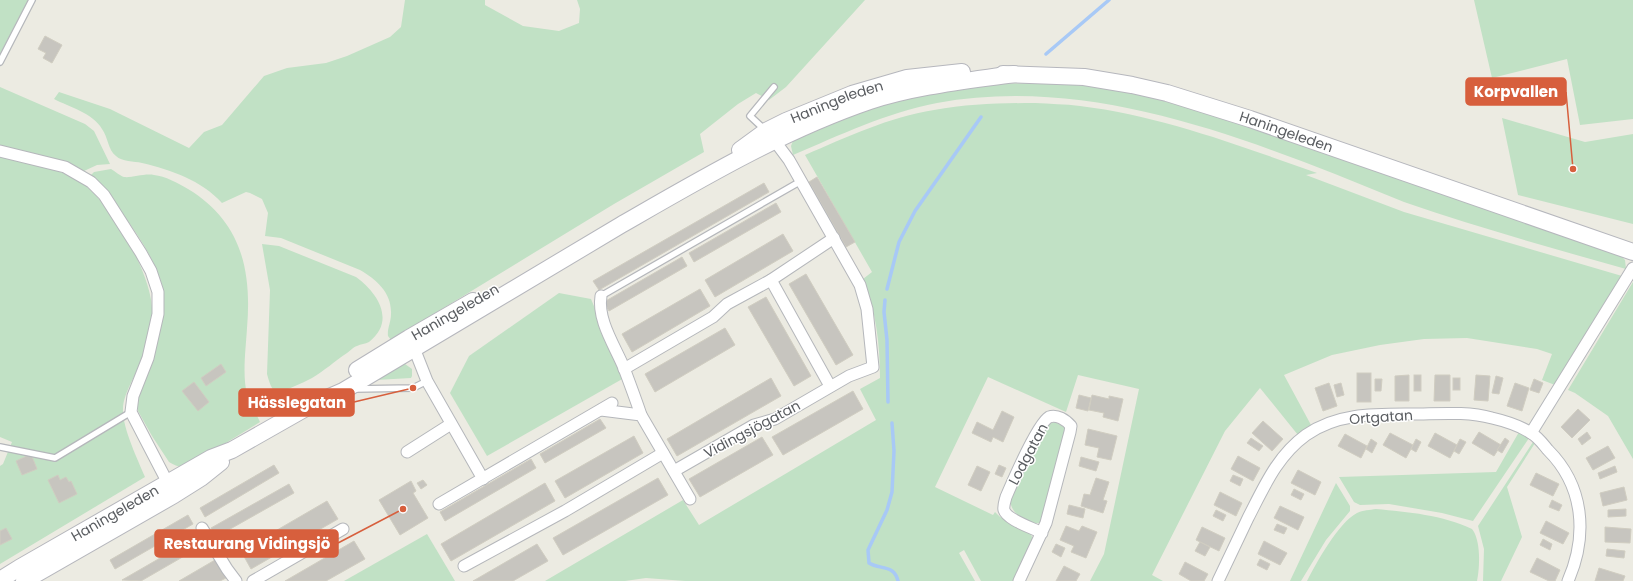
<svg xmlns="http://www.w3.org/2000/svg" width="1633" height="581" font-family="Poppins,sans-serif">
<rect width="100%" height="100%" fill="#ecebe2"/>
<g fill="#c1e1c5">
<polygon points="0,0 28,0 0,54"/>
<path d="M405,0h80v5l38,21 36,5 20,-8 1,-14 -3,-9h288l-79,87 -17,13 -13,-7 -18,11 -38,30 4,18 -90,52 -223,136 -3,-4c-1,-7 3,-14 3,-22 1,-21 -14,-34 -31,-44l-79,-32 -16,-2 3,-23 -6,-14 -12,-6 -4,-1 -24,11c-21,-23 -51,-33 -80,-40 -8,-2 -20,-1 -26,-7 -8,-6 -8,-19 -14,-27 -9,-16 -33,-22 -48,-30l5,-7 51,17 79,39 15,-16 18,-7 42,-49 23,-8 39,-5 21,-7 43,-19 11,-10z"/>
<polygon points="1474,0 1633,0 1633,119 1580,125 1567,59 1492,78"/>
<path d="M1034,83c28,1 55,2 83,7 30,6 58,14 87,22l417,144 4,4 1,9c-75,-21 -149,-42 -222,-67 -23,-9 -46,-19 -69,-28 -125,-49 -262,-96 -398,-71 -51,10 -97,32 -144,52l-2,-9 2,-5 40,-21 82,-25 71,-11z"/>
<polygon points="0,87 85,124 94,131 110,164 97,165 84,171 66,163 0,146"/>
<path d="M1035,103c15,1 30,1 45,3 82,10 160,40 237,67l-11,2 98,37 218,64 -67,109 -13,-5 10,-26 -15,-5 -70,-11 -43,1 -44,6 -48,10 -48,20 27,50 -13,10 -38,-47 -35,43 -73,144 11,6h-73l14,-27 35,-165 -61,-14 -12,37 -78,-35 -53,110 58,28 2,-3c3,3 6,6 10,8 9,6 27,7 28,21l-19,40h-33l-17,-31 -5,3 16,28h-290l-39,-3 -21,3h-80l138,-81 16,25 177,-105 -16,-31 20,-11c0,-33 -4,-68 -17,-99l9,-7 -67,-117c42,-18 84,-38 129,-45 34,-6 67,-7 101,-7z"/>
<polygon points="1502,118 1585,142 1633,134 1633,224 1518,195"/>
<path d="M0,157c26,6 55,10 78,23 32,20 78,99 74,137 -1,15 -6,30 -11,44 -5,14 -18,33 -18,48 -1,18 15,51 22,68l-145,87v-98l3,-2 9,-22 -12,-5z"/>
<path d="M111,169c4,2 9,7 13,8 8,1 21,-4 30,-2 11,1 24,8 34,14 53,32 64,81 59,139 -1,19 -5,47 0,66 3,10 9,19 13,28l-70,43c-8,3 -13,2 -21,-3l-17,-26 -14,-25v-6l1,-14 24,-102c-10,-40 -45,-83 -73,-113l4,-4z"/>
<path d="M262,244l17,2 77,31c22,16 40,44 13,65 -4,2 -8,2 -12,4 -4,1 -7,5 -10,7 -12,8 -23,18 -35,25 -11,6 -23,10 -34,16 -7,-4 -9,-13 -11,-20l3,-84z"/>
<polygon points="1633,282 1633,459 1608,416 1575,393 1568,390"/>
<polygon points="559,293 591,299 624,378 487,456 450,393 469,356"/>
<polygon points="401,363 405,364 412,369 412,376 411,378 376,380"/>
<path d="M1055,422l9,5 2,4 -22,87 -4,5c-14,1 -29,-9 -30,-23l35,-72 4,-4z"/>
<polygon points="1519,432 1529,438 1473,521 1442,513 1389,504 1360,505 1354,502 1339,477 1496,472"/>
<polygon points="1533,442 1535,443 1507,487 1522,537 1501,581 1483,581 1484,549 1478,526"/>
<polygon points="1336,483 1350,506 1350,511 1326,540 1301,581 1290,581"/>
<path d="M1376,509c32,3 67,6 96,20 9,11 8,39 5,52h-170c10,-19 31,-58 50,-68 6,-3 13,-3 19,-4z"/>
<polygon points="427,534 455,581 344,581"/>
</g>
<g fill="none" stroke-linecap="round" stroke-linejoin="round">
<g stroke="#a8c9f6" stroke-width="3.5">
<polyline points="1046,54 1109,0"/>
<polyline points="887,289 899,242 915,211 981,117"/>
<polyline points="885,300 884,312 887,340 888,402"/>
<path d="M892,423l2,28 -2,41 -5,18 -19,40 1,13c11,7 25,1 29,18"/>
</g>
</g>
<g fill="#c7c5bf" stroke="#d0cdc1">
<polygon points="45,36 62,45 52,63 43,58 46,53 38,49"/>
<polygon points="817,177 855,242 846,247 809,182"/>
<polygon points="764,183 769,192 599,290 593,281"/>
<polygon points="776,203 781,212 694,262 689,253"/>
<polygon points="783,234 793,251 715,297 705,280"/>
<polygon points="682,257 687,266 609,311 604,302"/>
<polygon points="806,274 853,355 836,365 789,284"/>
<polygon points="700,289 710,306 632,352 622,334"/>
<polygon points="766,297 811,376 794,386 748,307"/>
<polygon points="725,328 735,345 655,392 645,374"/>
<polygon points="221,364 226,372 206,386 201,378"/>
<rect x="1357" y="373" width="14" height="29"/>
<polygon points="1409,375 1409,401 1395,401 1395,376"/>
<rect x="1414" y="375" width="7" height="16"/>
<polygon points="1435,375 1450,375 1450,401 1434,401"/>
<polygon points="1476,375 1490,376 1488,401 1474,400"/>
<polygon points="1496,376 1503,378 1499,394 1492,393"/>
<polygon points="771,378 781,396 677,456 667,439"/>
<rect x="1453" y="378" width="7" height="12"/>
<polygon points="1375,379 1382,379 1381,391 1375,391"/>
<polygon points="1534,379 1543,383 1539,393 1530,390"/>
<polygon points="194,382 209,402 198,411 182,391"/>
<polygon points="1329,383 1337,406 1323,411 1315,388"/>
<polygon points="1341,383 1344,395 1337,397 1334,385"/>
<polygon points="1515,383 1529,388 1522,411 1507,406"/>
<polygon points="853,391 863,409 783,455 772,437"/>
<polygon points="1079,395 1091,398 1088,411 1076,408"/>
<polygon points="1092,395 1109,399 1109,396 1123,399 1118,421 1103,417 1104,413 1089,410"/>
<polygon points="1578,409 1590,420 1572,438 1561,427"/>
<polygon points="1002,411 1014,417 1003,442 993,437 991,442 972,433 977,422 993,430"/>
<polygon points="600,419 606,428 545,463 540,454"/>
<polygon points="1263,421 1283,439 1272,451 1252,433"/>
<polygon points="1088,429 1117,436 1111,460 1097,457 1099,448 1085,445"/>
<polygon points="1479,432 1501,445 1494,456 1472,443"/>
<polygon points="1587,432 1591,438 1582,445 1578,439"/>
<polygon points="1390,433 1413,445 1406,458 1383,445"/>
<polygon points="1435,433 1457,445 1450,458 1428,446"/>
<polygon points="1345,434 1367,446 1361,458 1338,446"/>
<polygon points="634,436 643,453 565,498 555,481"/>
<polygon points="762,437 773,455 700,497 689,479"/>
<polygon points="1251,438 1263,446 1259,451 1247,443"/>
<polygon points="1505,438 1509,441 1502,453 1497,450"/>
<polygon points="1371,439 1377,443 1372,453 1366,449"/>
<polygon points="1416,439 1421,442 1416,452 1411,449"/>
<polygon points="1460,439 1466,442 1459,454 1454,451"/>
<polygon points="1608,446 1615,458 1593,470 1586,458"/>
<polygon points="31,454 37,469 22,475 16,461"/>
<polygon points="1238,456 1260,468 1253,481 1231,469"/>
<polygon points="1081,457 1099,462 1096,471 1079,466"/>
<polygon points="531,459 536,468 445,521 440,512"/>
<polygon points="274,465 279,473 205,517 200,508"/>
<polygon points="999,465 1006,468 1002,477 995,474"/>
<polygon points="977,466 990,472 981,491 968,485"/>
<polygon points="1615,466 1617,472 1600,479 1598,473"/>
<polygon points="1298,470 1321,482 1315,495 1291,483"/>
<polygon points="1536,473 1559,484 1553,496 1530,485"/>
<polygon points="58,475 60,480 66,477 69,482 71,481 77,494 59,503 48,480"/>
<polygon points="1233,475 1243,479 1240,486 1230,481"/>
<polygon points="658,478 668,495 563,555 553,538"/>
<polygon points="1096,478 1109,482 1103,500 1107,501 1103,513 1081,506 1084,494 1090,495"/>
<polygon points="423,480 427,485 421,489 417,483"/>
<polygon points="411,481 416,491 413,493 428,518 400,535 379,500"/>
<polygon points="545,483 555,501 451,561 441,544"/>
<polygon points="289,484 294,493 216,537 211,528"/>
<polygon points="1624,487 1627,500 1603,506 1600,493"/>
<polygon points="1294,489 1304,494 1301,500 1291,495"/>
<polygon points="1220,492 1242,503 1236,516 1214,505"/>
<polygon points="1552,500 1562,505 1559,511 1549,507"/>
<polygon points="327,501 338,519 251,569 241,551"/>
<polygon points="1069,505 1085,509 1083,518 1067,514"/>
<polygon points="1280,506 1304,517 1298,530 1274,518"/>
<polygon points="1626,509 1626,516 1608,517 1608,510"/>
<polygon points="1216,510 1226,515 1223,521 1213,516"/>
<polygon points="188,515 193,524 115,569 110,560"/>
<polygon points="1546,521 1569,533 1563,544 1540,533"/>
<polygon points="1277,524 1287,528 1284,534 1274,530"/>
<polygon points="1066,526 1079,531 1082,526 1097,532 1086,558 1071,552 1074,546 1060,540"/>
<polygon points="1202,527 1225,538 1219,551 1196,540"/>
<polygon points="1605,527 1631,529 1630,543 1605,542"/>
<polygon points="6,528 12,539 0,545 0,531"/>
<polygon points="200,535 205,544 141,581 122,580"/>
<polygon points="1543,539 1552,544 1550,550 1540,545"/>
<polygon points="354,541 365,559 326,581 285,581"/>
<polygon points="1264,541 1287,553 1280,565 1258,554"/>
<polygon points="1200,542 1210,547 1205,556 1195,551"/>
<polygon points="537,544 548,561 513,581 473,581"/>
<polygon points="1056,544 1065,548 1061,557 1052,552"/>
<polygon points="1607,549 1625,551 1624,558 1606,556"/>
<polygon points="1537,558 1560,570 1555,581 1549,581 1530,572"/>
<polygon points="1260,559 1270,564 1267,570 1257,565"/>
<polygon points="215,560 226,578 220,581 179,581"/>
<polygon points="1185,562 1208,574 1204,581 1191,581 1179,574"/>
<polygon points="1064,566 1080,574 1076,581 1056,581"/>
<polygon points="1599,568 1625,576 1623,581 1595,581"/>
</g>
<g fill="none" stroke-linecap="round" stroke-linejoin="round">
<g stroke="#b5b7bb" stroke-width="8">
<g id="lane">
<polyline points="0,62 32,0"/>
<polyline points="765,130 750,116 774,87"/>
<polyline points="601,296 801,181"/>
<polyline points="355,389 413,388 427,381"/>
<polyline points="0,447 55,458 131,412"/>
</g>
</g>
<g stroke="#b5b7bb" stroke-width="13">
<g id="street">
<polyline points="0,151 65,167 91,182 104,195 141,253 151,271 158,292 158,314 148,358 133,396 131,412 171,489"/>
<polyline points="771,280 830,386"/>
<path d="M601,296c-4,24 14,50 23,72 6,16 12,32 17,47"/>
<polyline points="412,343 427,381 483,479"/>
<polyline points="624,369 713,317 727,304 771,280 834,238"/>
<polyline points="601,410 641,415 690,499"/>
<polyline points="1531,433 1633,268"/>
<polyline points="407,452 451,424"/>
<polyline points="674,471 754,425 775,419 849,376 873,367 867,309 860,285 789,160 771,136"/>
<polyline points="439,504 612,403"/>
<polyline points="202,528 227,569 236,581"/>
<polyline points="464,566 565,511 663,453"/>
<polyline points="253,581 343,529"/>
<path d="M1019,581l27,-58 24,-91 1,-6c-5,-6 -14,-12 -22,-9 -11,6 -37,66 -43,80 -1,4 -3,9 -2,13 3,10 29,18 38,23"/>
<path d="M1218,581c10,-21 20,-42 30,-63 16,-31 29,-62 58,-83 31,-22 68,-21 105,-21 26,0 55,-3 81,4 13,3 28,8 39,15 7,4 12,11 17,17 36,36 40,85 20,131"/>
</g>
</g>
<g stroke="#b6b7bd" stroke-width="18">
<g id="secondary">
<path id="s1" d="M1003,74l81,3 48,8 35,8 83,26 383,133"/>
<path id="s2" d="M740,150l26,-19 20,-10 66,-27 55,-16 55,-6"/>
<polyline points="357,370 409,338 473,301"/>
<path id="s3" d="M0,580l19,-12 192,-110 21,-8 81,-46 30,-13c93,-55 185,-111 278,-166 80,-46 161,-94 249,-124 46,-15 96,-20 144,-27"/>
<polyline points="24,581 174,495 201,478 221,462"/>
</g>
</g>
<use href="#lane" stroke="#fff" stroke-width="5.5"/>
<use href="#street" stroke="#fff" stroke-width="11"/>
<use href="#secondary" stroke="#fff" stroke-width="16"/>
</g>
<g text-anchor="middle" stroke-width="3" stroke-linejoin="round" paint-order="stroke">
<g font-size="14" fill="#5a5d61" stroke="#fff">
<text dy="5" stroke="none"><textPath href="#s2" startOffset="109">Haningeleden</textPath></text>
<text dy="5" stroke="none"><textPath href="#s1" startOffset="291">Haningeleden</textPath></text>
<text transform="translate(455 312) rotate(-30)" y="5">Haningeleden</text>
<text transform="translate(1381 417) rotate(-4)" y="5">Ortgatan</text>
<text transform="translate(752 429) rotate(-28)" y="5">Vidingsjögatan</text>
<text transform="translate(1028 454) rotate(-62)" y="5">Lodgatan</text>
<text dy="5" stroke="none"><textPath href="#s3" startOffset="133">Haningeleden</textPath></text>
</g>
</g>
<path fill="none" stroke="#d75f3d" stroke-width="1.5" d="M1573 169L1566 92M413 388L354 402M403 509L338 543"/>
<g fill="#d75f3d" stroke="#fff" stroke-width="1.5">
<circle cx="1573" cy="169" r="4"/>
<circle cx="413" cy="388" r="4"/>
<circle cx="403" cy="509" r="4"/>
</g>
<g fill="#d75f3d" stroke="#d75f3d" stroke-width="1.5">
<rect x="1466" y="78" width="100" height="27" rx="4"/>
<rect x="239" y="389" width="115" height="27" rx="4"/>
<rect x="155" y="530" width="183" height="27" rx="4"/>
</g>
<g font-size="15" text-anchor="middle" font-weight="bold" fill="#fff">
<text x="1516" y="97">Korpvallen</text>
<text x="297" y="408">Hässlegatan</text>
<text x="247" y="549">Restaurang Vidingsjö</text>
</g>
</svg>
